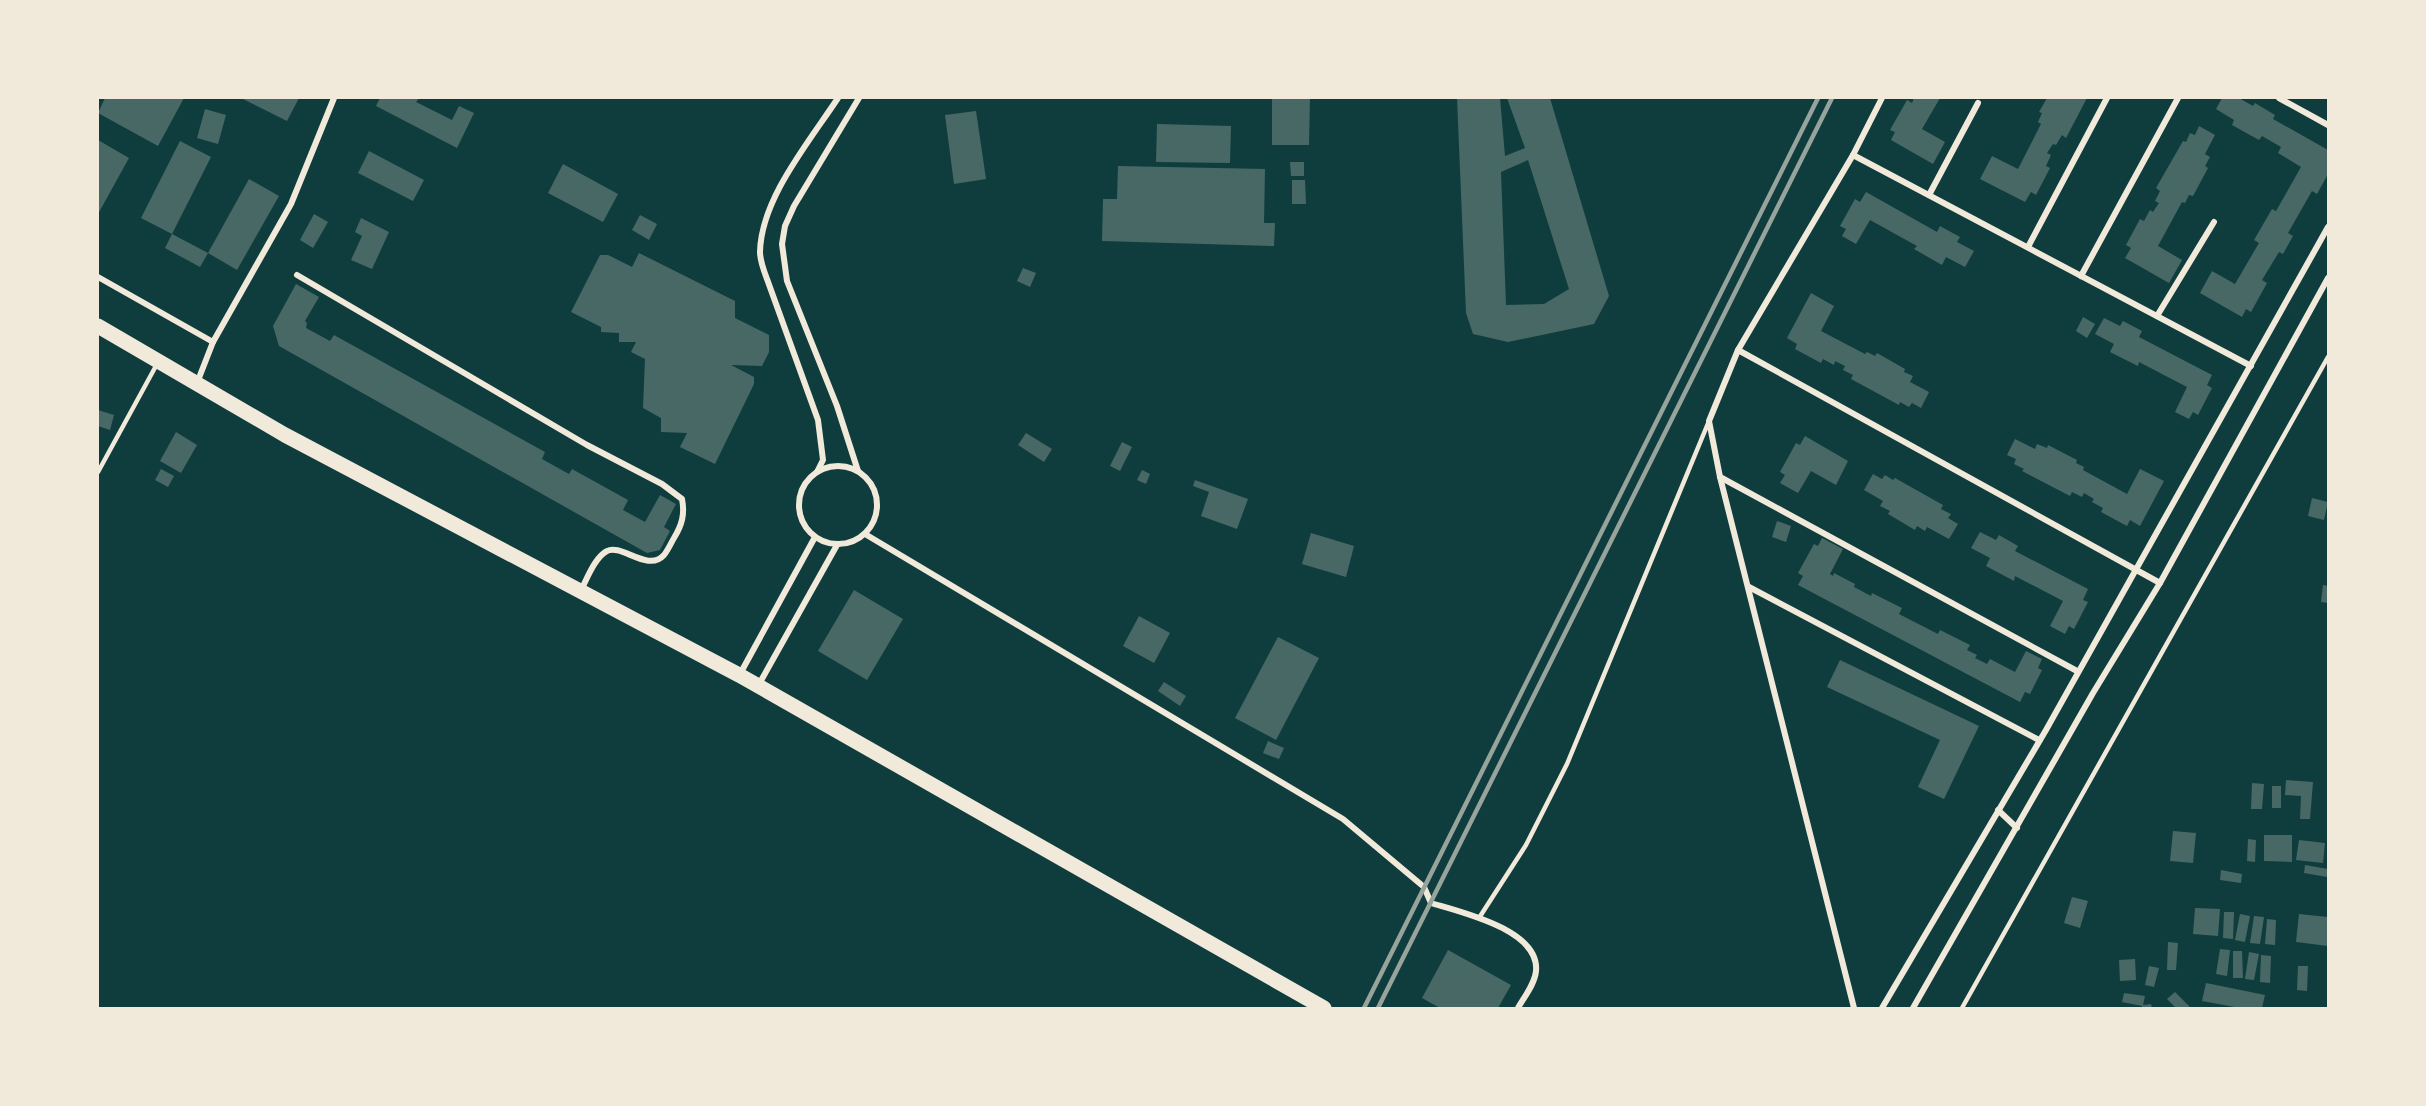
<svg xmlns="http://www.w3.org/2000/svg" width="2426" height="1106" font-family="'Nunito Sans',sans-serif">
<rect width="100%" height="100%" fill="#0f3d3e"/>
<g fill="#486865" fill-rule="evenodd">
<polygon points="105,98 184,98 158,146 98,113"/>
<polygon points="241,98 299,98 287,121"/>
<polygon points="380,98 419,98 416,102 452,120 459,106 474,113 457,148 376,106"/>
<polygon points="1272,98 1310,98 1309,145 1272,145"/>
<path d="M1457,98h43l5,58 20,-8 -18,-50h43l59,198 -15,28 -86,18 -35,-8 -7,-21zM1528,160l41,129 -25,15 -38,1 -5,-133z"/>
<polygon points="1914,98 1940,98 1922,129 1945,142 1933,164 1891,140 1895,132 1890,130 1907,100 1912,103"/>
<polygon points="2047,98 2087,98 2066,138 2062,135 2056,145 2053,144 2047,153 2051,155 2046,166 2050,168 2036,195 2031,192 2025,202 1980,179 1992,156 2018,169 2041,124 2038,122 2042,113 2039,112"/>
<polygon points="2222,98 2239,98 2253,106 2255,103 2275,115 2273,119 2328,150 2328,174 2317,194 2312,191 2288,233 2293,236 2283,254 2279,252 2262,280 2267,283 2251,312 2246,309 2242,317 2200,293 2212,271 2235,284 2259,243 2254,240 2272,209 2276,211 2301,167 2278,153 2281,147 2262,136 2259,140 2232,125 2234,120 2216,109"/>
<polygon points="205,109 226,115 218,144 197,138"/>
<polygon points="976,111 986,179 954,184 945,115"/>
<polygon points="1157,124 1231,126 1230,163 1156,162"/>
<polygon points="2199,126 2215,135 2205,154 2210,157 2205,166 2208,168 2193,196 2189,195 2185,203 2182,202 2158,246 2182,260 2169,283 2125,258 2131,248 2126,245 2140,219 2144,221 2150,210 2153,212 2159,203 2155,201 2160,191 2156,188 2183,141 2186,142 2190,133 2195,135"/>
<polygon points="98,140 129,158 98,214"/>
<polygon points="180,141 211,157 172,234 208,253 200,267 165,248 172,234 141,218"/>
<polygon points="369,151 424,180 413,201 358,173"/>
<polygon points="1290,162 1304,162 1304,176 1291,176"/>
<polygon points="563,164 618,194 603,222 548,193"/>
<polygon points="1118,166 1265,169 1264,223 1275,223 1274,246 1102,241 1103,199 1117,199"/>
<polygon points="249,179 279,196 237,270 208,253"/>
<polygon points="1292,180 1305,180 1306,204 1292,204"/>
<polygon points="1866,192 1937,232 1940,226 1960,237 1957,242 1974,251 1965,267 1946,257 1942,265 1914,249 1917,246 1870,220 1856,244 1842,236 1846,229 1840,226 1855,199 1860,202"/>
<polygon points="314,214 328,222 313,248 300,240"/>
<polygon points="640,215 657,224 649,240 632,230"/>
<polygon points="361,218 389,232 372,269 351,260 362,236 355,232"/>
<polygon points="639,253 735,301 735,318 769,335 769,352 762,366 731,365 754,377 754,384 715,464 680,447 687,433 661,432 661,418 643,408 645,359 631,352 636,342 619,342 619,333 601,332 601,327 571,312 600,255 608,255 632,267"/>
<polygon points="1023,268 1036,273 1030,287 1017,281"/>
<polygon points="296,284 319,297 305,321 307,323 306,328 330,341 334,335 545,452 542,459 569,474 572,469 628,500 623,510 645,522 660,495 676,504 664,527 670,531 660,550 647,553 279,346 273,326"/>
<polygon points="1811,293 1834,306 1821,331 1865,354 1867,352 1875,356 1877,353 1905,369 1904,372 1913,376 1910,382 1929,392 1921,408 1912,403 1909,407 1900,402 1899,405 1851,379 1853,375 1843,370 1845,366 1835,361 1834,365 1823,359 1821,363 1795,349 1797,344 1787,338"/>
<polygon points="2083,317 2095,324 2087,338 2076,331"/>
<polygon points="2104,318 2120,326 2123,321 2142,331 2139,337 2212,375 2207,385 2212,388 2198,415 2193,412 2189,419 2175,412 2187,387 2139,362 2138,366 2110,352 2114,344 2095,334"/>
<polygon points="98,410 114,415 110,430 98,426"/>
<polygon points="176,432 197,445 181,473 160,461"/>
<polygon points="1026,433 1052,449 1044,462 1018,445"/>
<polygon points="1805,436 1848,461 1836,485 1811,471 1798,493 1780,483 1785,475 1780,472 1796,443 1800,445"/>
<polygon points="2015,439 2035,449 2037,444 2047,448 2048,445 2077,460 2076,463 2084,467 2083,470 2127,494 2140,469 2164,481 2140,526 2130,520 2127,526 2101,512 2103,508 2092,502 2094,499 2084,493 2082,497 2072,492 2070,496 2022,471 2024,469 2014,464 2016,459 2007,455"/>
<polygon points="1122,442 1132,447 1120,471 1110,466"/>
<polygon points="161,469 174,476 168,487 155,480"/>
<polygon points="1142,470 1150,474 1146,484 1137,480"/>
<polygon points="1873,474 1882,479 1885,475 1893,480 1895,478 1943,505 1941,509 1951,514 1948,518 1958,524 1949,539 1927,527 1925,531 1917,526 1915,530 1888,514 1890,511 1880,506 1883,501 1864,490"/>
<polygon points="1195,480 1248,499 1237,529 1201,516 1209,492 1193,486"/>
<polygon points="2312,498 2328,502 2324,520 2308,516"/>
<polygon points="1777,521 1791,526 1786,542 1772,537"/>
<polygon points="1980,532 1996,540 1999,535 2018,546 2015,551 2088,589 2083,600 2088,602 2074,629 2069,626 2065,634 2050,626 2063,601 2015,576 2014,581 1986,566 1990,558 1971,548"/>
<polygon points="1311,533 1354,546 1346,577 1302,564"/>
<polygon points="1822,538 1843,549 1830,574 1833,576 1834,573 1855,584 1854,587 1871,596 1872,593 1902,608 1899,614 1938,634 1940,630 1970,645 1967,650 1977,655 1975,658 1987,664 1990,659 2015,672 2026,651 2042,659 2038,668 2042,670 2030,694 2025,692 2020,702 1798,585 1803,576 1798,573 1814,544 1818,546"/>
<polygon points="2323,585 2328,586 2328,603 2321,602"/>
<polygon points="854,590 903,619 867,680 818,651"/>
<polygon points="1139,616 1170,633 1154,663 1123,646"/>
<polygon points="1278,637 1319,658 1276,740 1235,718"/>
<polygon points="1840,660 1979,726 1944,799 1918,787 1940,740 1827,687"/>
<polygon points="1164,682 1186,696 1180,706 1158,691"/>
<polygon points="1268,741 1284,748 1279,759 1263,753"/>
<polygon points="2286,780 2313,782 2310,819 2300,819 2301,796 2285,795"/>
<polygon points="2252,783 2264,784 2262,809 2251,809"/>
<rect x="2272" y="786" width="9" height="22"/>
<polygon points="2173,831 2196,833 2193,863 2170,861"/>
<polygon points="2264,835 2292,835 2292,862 2264,861"/>
<polygon points="2248,839 2256,840 2255,862 2247,861"/>
<polygon points="2299,840 2325,843 2323,863 2296,860"/>
<polygon points="2305,865 2328,869 2327,877 2304,873"/>
<polygon points="2221,870 2242,874 2241,883 2220,880"/>
<polygon points="2072,897 2088,901 2080,928 2064,923"/>
<polygon points="2195,908 2220,909 2218,936 2193,934"/>
<polygon points="2224,912 2234,912 2233,939 2223,938"/>
<polygon points="2240,914 2250,916 2245,942 2235,940"/>
<polygon points="2299,914 2328,917 2328,946 2296,942"/>
<polygon points="2254,916 2264,917 2260,944 2250,943"/>
<polygon points="2267,919 2276,920 2275,945 2265,944"/>
<polygon points="2168,942 2178,943 2176,970 2167,970"/>
<polygon points="2220,949 2230,950 2227,976 2216,974"/>
<polygon points="1448,950 1511,985 1498,1008 1440,1008 1422,998"/>
<polygon points="2233,951 2242,951 2243,978 2233,978"/>
<polygon points="2249,952 2259,954 2254,980 2245,979"/>
<polygon points="2261,955 2271,956 2270,983 2260,982"/>
<polygon points="2135,959 2136,980 2120,981 2119,960"/>
<polygon points="2149,966 2159,968 2154,987 2145,985"/>
<polygon points="2298,966 2308,966 2307,991 2297,990"/>
<polygon points="2206,983 2265,995 2262,1008 2240,1008 2202,1001"/>
<polygon points="2175,992 2190,1007 2188,1008 2176,1008 2167,999"/>
<polygon points="2124,993 2145,996 2143,1005 2151,1004 2152,1008 2142,1008 2142,1006 2122,1002"/>
</g>
<g fill="none" stroke-linecap="round" stroke-linejoin="round">
<g stroke="#f1e9da" stroke-width="4.5">
<polyline points="98,472 157,364"/>
<polyline points="1479,918 1526,845 1567,764 1709,421"/>
<polyline points="1962,1008 2328,357"/>
</g>
<g stroke="#f1e9da" stroke-width="6">
<polyline points="2279,98 2328,125"/>
<polyline points="1853,155 2251,366"/>
<polyline points="1929,195 1978,103"/>
<polyline points="2028,247 2107,98"/>
<path d="M297,275l290,170 75,39 20,15c3,15 0,26 -8,39 -3,5 -6,12 -10,17 -16,18 -43,-12 -57,-4 -12,6 -20,28 -26,39"/>
<polyline points="2081,276 2178,98"/>
<polyline points="98,277 213,342"/>
<polyline points="2157,316 2214,222"/>
<polyline points="1738,350 2160,583"/>
<polyline points="197,383 213,342 291,204 334,98"/>
<circle cx="838" cy="505" r="39"/>
<polyline points="858,471 837,406 787,281 782,244 785,226 794,206 859,98"/>
<path d="M817,472l6,-12 -5,-40 -51,-141c-3,-8 -7,-18 -7,-27 1,-53 49,-110 78,-154"/>
<polyline points="1720,477 2077,671"/>
<path d="M865,534l478,285 81,68 7,16c30,9 109,27 105,68 -1,13 -12,26 -18,37"/>
<polyline points="1749,587 2039,740"/>
<polyline points="740,674 815,537"/>
<polyline points="758,686 837,545"/>
<polyline points="1998,810 2017,828"/>
<polyline points="1854,1008 1720,477 1709,421 1738,350 1853,155 1882,98"/>
<polyline points="1882,1008 2046,730 2328,227"/>
<polyline points="1913,1008 2093,693 2160,583 2328,278"/>
</g>
<polyline stroke="#f1e9da" stroke-width="15" points="98,326 285,435 739,675 1324,1008"/>
<g stroke="#97a49c" stroke-width="4.5">
<polyline points="1364,1008 1818,98"/>
<polyline points="1378,1008 1832,98"/>
</g>
</g>
<rect width="2426" height="1106" fill="none" stroke="#f1e9da" stroke-width="198"/>
</svg>
